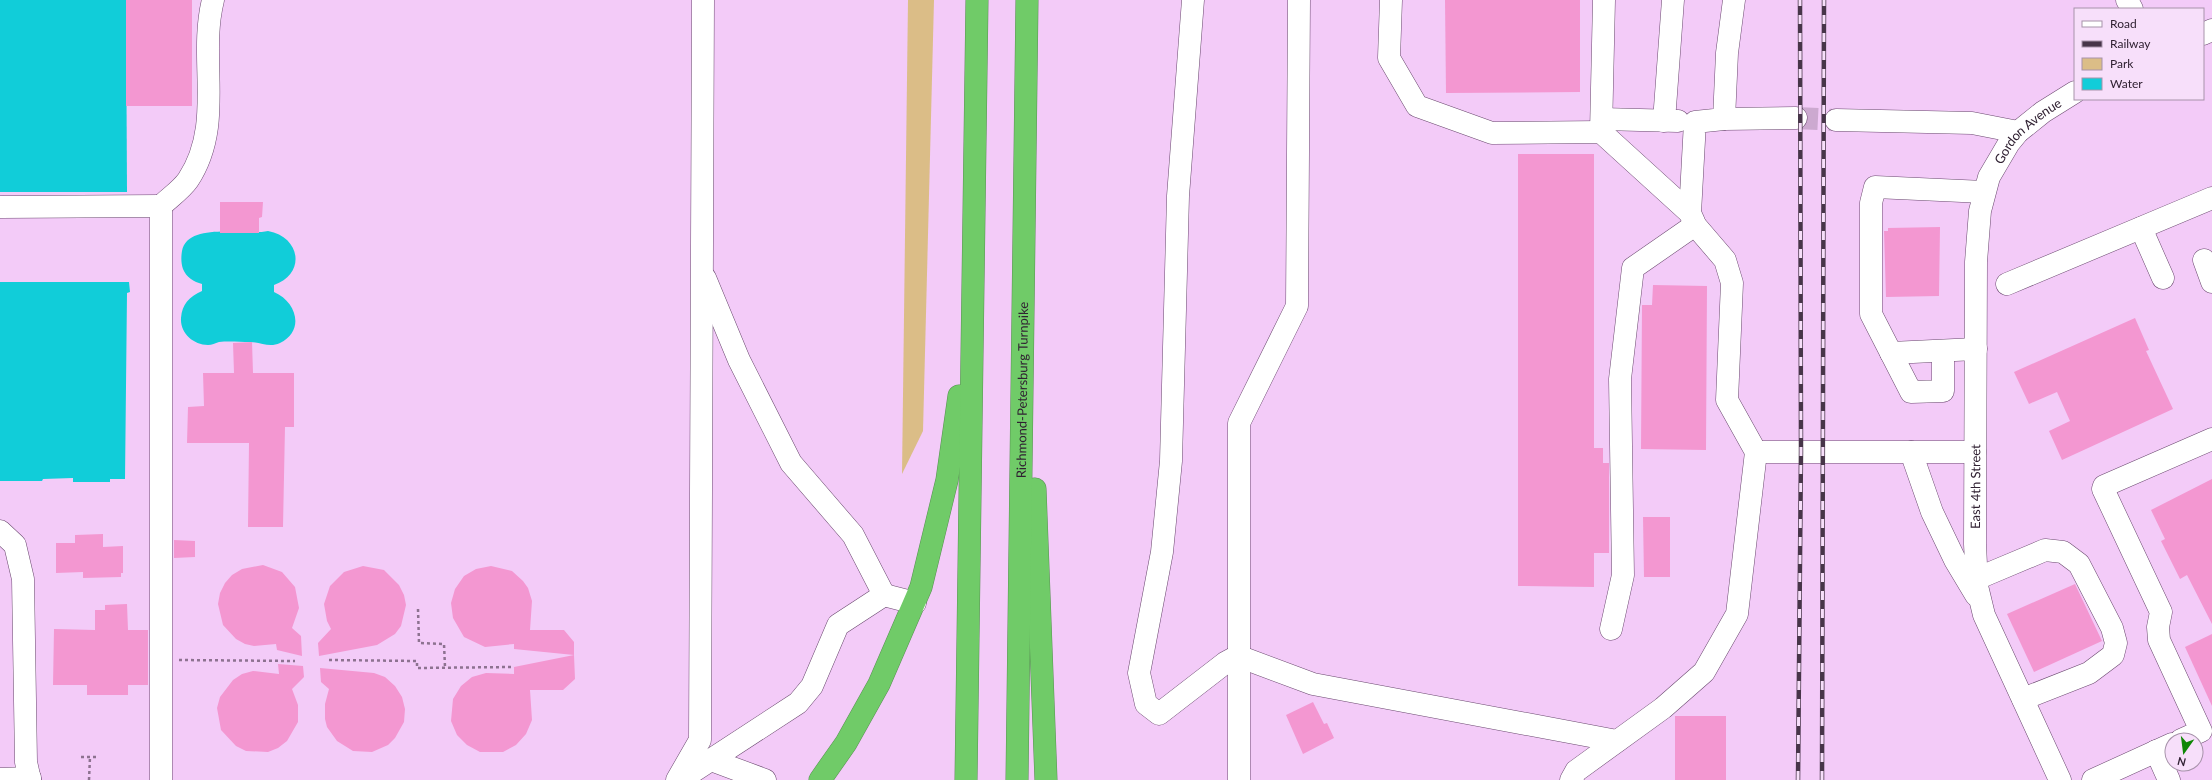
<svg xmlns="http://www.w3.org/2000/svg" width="2212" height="780" font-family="Lato,sans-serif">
<rect width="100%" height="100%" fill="#f3cbf8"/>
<polygon fill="#dbbd87" points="908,0 934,0 923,431 902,474"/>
<g fill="#11cdd9">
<polygon points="0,0 126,0 127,192 0,192"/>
<path d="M268,231c33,6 38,43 6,54v7c23,10 31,39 6,51 -11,5 -19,-1 -30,-1 -10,0 -21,-1 -31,0 -4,1 -7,3 -11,3 -15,0 -28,-12 -27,-27 1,-14 8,-21 21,-27v-7c-8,-2 -16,-7 -19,-15 -2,-6 -2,-12 -1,-18 6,-30 64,-15 86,-20z"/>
<polygon points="0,282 129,282 130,292 127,293 125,479 110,479 110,482 73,482 73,478 43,479 42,481 0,481"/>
</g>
<g fill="#f397d1">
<rect x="126" y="0" width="66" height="106"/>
<polygon points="1445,0 1580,0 1580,92 1446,93"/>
<polygon points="1518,154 1594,154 1594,448 1603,448 1603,463 1609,463 1609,553 1594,553 1594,587 1518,586"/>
<polygon points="220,202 263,202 262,217 259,218 259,233 220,233"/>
<polygon points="1940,227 1939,296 1886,297 1884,231 1888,231 1888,228"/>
<polygon points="1653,285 1707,286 1706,450 1641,449 1642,305 1652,305"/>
<polygon points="2135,318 2149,350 2146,351 2173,409 2062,460 2049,431 2070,421 2057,392 2029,404 2014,372"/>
<polygon points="252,342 253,373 294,373 294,427 285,427 283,527 248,527 249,443 187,443 188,407 204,406 203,373 234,373 233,343"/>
<polygon points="2212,479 2212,624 2187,575 2180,579 2161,541 2165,539 2151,510"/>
<polygon points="1643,517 1670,517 1670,577 1644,577"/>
<polygon points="103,534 103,547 123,546 123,573 121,573 121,577 83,578 83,572 56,573 56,543 75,543 75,535"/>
<polygon points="174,540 195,541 195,557 174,558"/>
<polygon points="263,565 282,572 295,587 299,608 292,628 301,636 302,656 277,650 276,644 254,646 245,644 236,639 223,625 218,604 220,593 225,583 232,575 242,569"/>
<polygon points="363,566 384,570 399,585 404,595 406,605 401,626 395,634 377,645 319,656 318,643 331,629 327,621 324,604 330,586 344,572"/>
<polygon points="491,566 512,571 523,581 528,588 532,601 530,630 564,630 574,642 574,655 514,649 514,644 485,647 464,637 453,618 451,603 455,589 464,576 476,569"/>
<polygon points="2075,584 2102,641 2034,672 2007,614"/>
<polygon points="127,604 128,630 148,630 148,685 128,685 128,695 87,695 87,685 53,685 54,629 95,630 95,610 105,610 105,605"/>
<polygon points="2212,634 2212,706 2185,647"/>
<polygon points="574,655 575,679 563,690 530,690 532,720 526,734 516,745 503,752 480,752 467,745 457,735 451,721 453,699 461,686 472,677 486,673 514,674 514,667"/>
<polygon points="278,664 303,666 304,677 292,689 298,705 298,722 287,741 278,748 268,752 246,751 236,746 221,730 217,708 220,697 233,680 242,674 253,671 279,674"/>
<polygon points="320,668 374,673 385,677 395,686 402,697 405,709 404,722 395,738 388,745 372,752 353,751 337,741 327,727 325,719 325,704 329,689 321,682"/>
<polygon points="1313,702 1324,724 1327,723 1334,738 1303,754 1286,715"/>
<rect x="1675" y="716" width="51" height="64"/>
</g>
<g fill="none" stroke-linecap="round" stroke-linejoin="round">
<polyline stroke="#cca9d0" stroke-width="22" stroke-dasharray="22 11" stroke-linecap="butt" points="1796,118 1836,120"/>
<g stroke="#6a496f" stroke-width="23">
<g id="minor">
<polyline points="1193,0 1178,196 1171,461 1162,552 1139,673 1146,704 1159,714 1225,663 1238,656 1313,684 1617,741"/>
<polyline points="1391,0 1389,58 1417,106 1492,133 1601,132 1690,213"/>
<polyline points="2127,0 2132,9"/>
<polyline points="2203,34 2212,30"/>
<polyline points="1602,119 1678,121"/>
<polyline points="1724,119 1796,118"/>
<polyline points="1836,120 1972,123 2018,132"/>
<polyline points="1664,121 1673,0"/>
<polyline points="1601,132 1604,0"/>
<path d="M161,206c8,-8 20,-16 27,-26 37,-56 10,-120 25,-180"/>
<polyline points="0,207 161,206 161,780"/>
<polyline points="1694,222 1690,213 1695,122 1724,119 1727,53 1734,0"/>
<polyline points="2141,228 2163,278"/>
<polyline points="2204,260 2212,282"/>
<polyline points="705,278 739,360 791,463 853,535 884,595"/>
<polyline points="2007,284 2212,198"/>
<polyline points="1976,349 1891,353 1871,314 1871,203 1875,187 1984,192"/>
<polyline points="1891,353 1911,392 1943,391 1943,351"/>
<polyline points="1756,452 1975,452"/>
<polyline points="1911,452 1932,512 1955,560 1976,595"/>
<polyline points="0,531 15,545 23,579 26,762 30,780"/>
<polyline points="1976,579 2045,550 2063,552 2079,564 2112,628 2116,643 2113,655 2089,673 2023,699"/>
<polyline points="2181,740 2201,731 2159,640 2158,627 2161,612 2103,489 2104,486 2212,439"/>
<polyline points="2156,751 2169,780"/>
<polyline points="711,760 765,780"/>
<polyline points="0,779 30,778"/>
<polyline points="677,780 700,740 703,0"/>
<polyline points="680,780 798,703 812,686 838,625 884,595 915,603"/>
<polyline points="1239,780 1239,423 1297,306 1299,0"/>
<polyline points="1571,780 1576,771 1663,708 1704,672 1737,614 1756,452 1727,400 1732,283 1725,260 1695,225 1633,268 1620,379 1623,575 1611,629"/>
<path id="s1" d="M2060,780l-76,-165 -7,-29 -2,-42 1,-282 4,-51 9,-34 20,-34 9,-11 25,-20 32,-20"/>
<polyline points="2093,780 2172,744"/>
</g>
</g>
<g stroke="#5a9055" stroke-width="23">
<g id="highway">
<polyline points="1035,489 1046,780"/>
<polyline points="820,780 846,743 879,684 921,587 947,480 959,396"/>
<polyline points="966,780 977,0"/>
<path id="s2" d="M1017,780l10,-780"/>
</g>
</g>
<g stroke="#8d7290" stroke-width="2.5" stroke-dasharray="3 3" stroke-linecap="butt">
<polyline points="418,609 419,643 444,644 445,667"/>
<polyline points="179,660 295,661"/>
<polyline points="329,660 417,661 417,668 514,667"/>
<polyline points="81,757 99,757"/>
<polyline points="89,780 90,757"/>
</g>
<use href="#minor" stroke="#fff" stroke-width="22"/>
<use href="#highway" stroke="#70cb68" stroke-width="22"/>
<g stroke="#473549" stroke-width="4.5">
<g id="rail">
<polyline points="1798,780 1801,451 1800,0"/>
<polyline points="1822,780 1824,0"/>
</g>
</g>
<use href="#rail" stroke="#f7dffa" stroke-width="3" stroke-dasharray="9" stroke-linecap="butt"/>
</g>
<g text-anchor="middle" stroke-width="3.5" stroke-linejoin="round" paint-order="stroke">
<g font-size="13" fill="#302132" stroke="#f7dffa">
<text dy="5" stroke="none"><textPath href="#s1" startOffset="683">Gordon Avenue</textPath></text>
<text dy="5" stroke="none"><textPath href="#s2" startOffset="390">Richmond-Petersburg Turnpike</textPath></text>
<text dy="5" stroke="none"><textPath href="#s1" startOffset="311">East 4th Street</textPath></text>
</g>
</g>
<rect x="2074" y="8" width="130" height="92" fill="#f7dffa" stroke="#a793aa"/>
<rect x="2082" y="21" width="20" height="6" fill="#ffffff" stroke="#a793aa"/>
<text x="2110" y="28" font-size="12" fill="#302132">Road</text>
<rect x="2082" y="41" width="20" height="6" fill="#473549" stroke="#a793aa"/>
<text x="2110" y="48" font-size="12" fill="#302132">Railway</text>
<rect x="2082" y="58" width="20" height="12" fill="#dbbd87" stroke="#a793aa"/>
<text x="2110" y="68" font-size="12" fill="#302132">Park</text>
<rect x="2082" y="78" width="20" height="12" fill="#11cdd9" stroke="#a793aa"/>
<text x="2110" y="88" font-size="12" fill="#302132">Water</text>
<g transform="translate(2184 752) rotate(194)"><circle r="19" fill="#f7dffa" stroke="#a793aa"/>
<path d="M0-3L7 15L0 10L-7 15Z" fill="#0f8706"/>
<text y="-6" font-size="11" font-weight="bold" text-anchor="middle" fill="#302132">N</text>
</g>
</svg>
